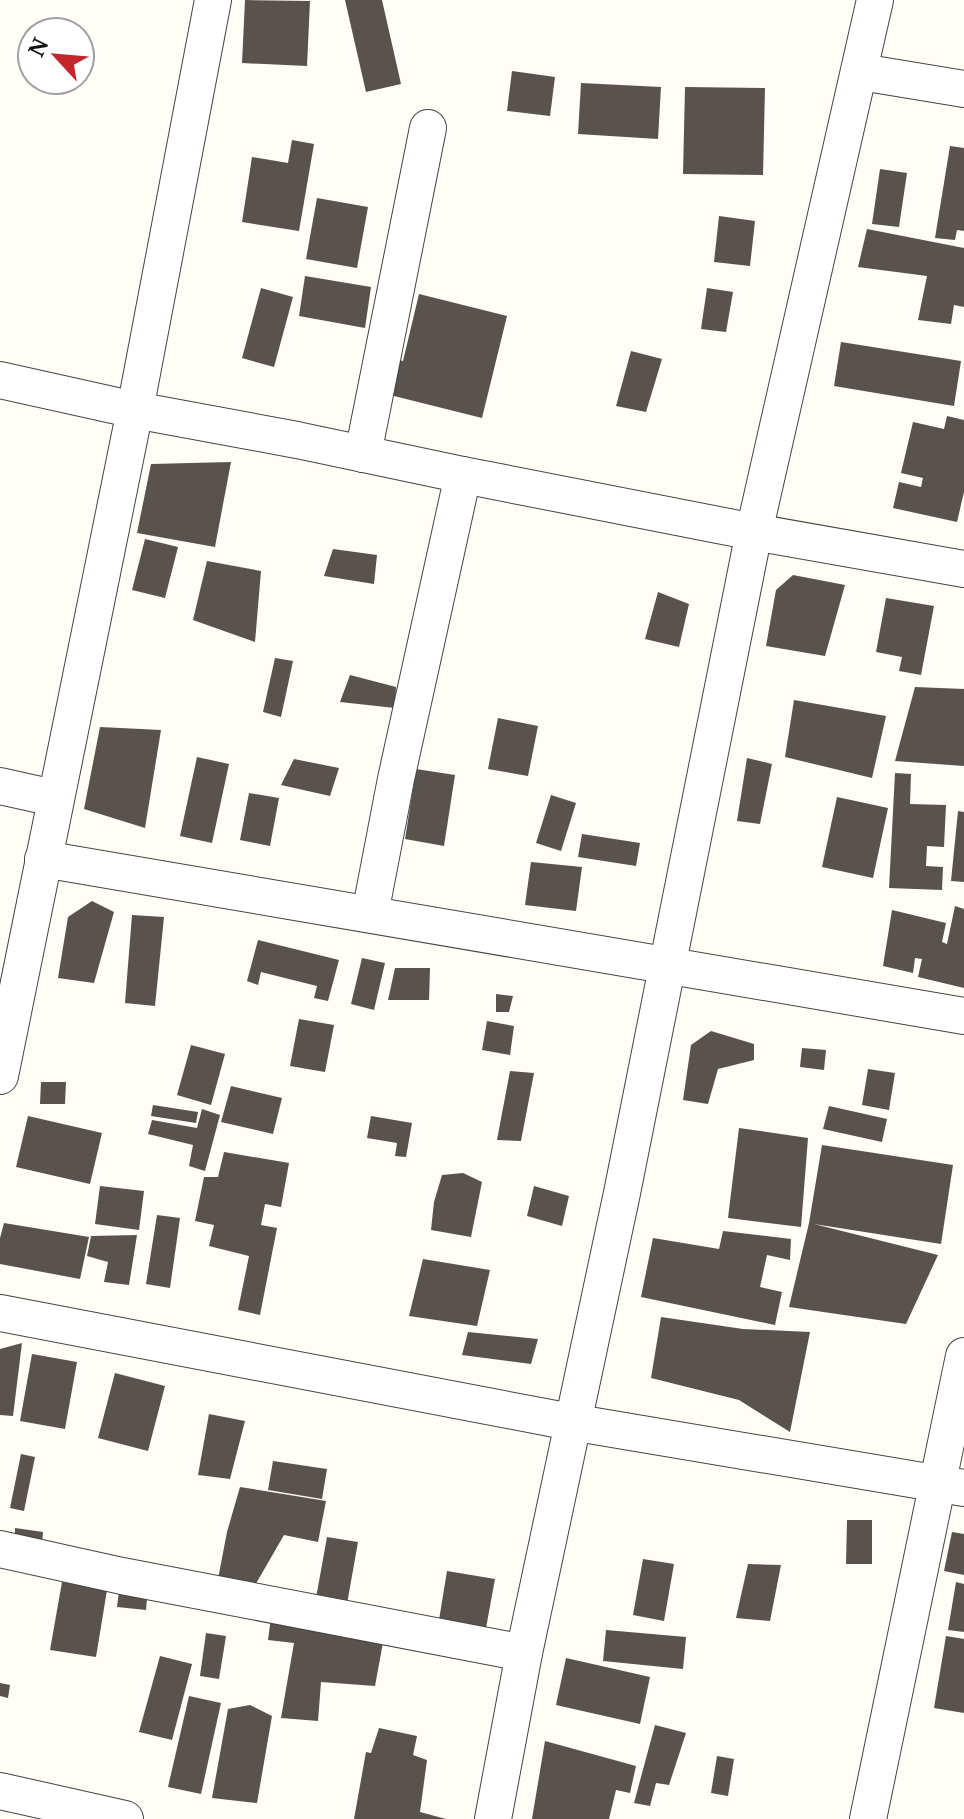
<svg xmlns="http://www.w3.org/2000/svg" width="964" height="1819" font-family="'Noto Serif',serif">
<rect width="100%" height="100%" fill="#fffdf5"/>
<g fill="#5a524d">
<polygon points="245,0 310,1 307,66 242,63"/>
<polygon points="345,0 382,0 401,84 366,92"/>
<polygon points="512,71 555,77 550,116 507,111"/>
<polygon points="581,83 661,87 658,139 578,134"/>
<polygon points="685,87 765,88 763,175 683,174"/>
<polygon points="292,140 314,144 299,231 242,222 252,157 288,163"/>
<polygon points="950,146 964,148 964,231 957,230 955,240 935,238"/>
<polygon points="880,169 907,173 899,227 872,224"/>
<polygon points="317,198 368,207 357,268 306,259"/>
<polygon points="719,216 755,221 750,266 714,262"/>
<polygon points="867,229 964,248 964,307 954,305 951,324 918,320 927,276 858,267"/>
<polygon points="305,276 371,287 365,328 299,316"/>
<polygon points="261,288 293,297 274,367 242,358"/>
<polygon points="707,288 733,292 726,332 701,329"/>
<polygon points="419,294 507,316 482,418 382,393 390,358 403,361"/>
<polygon points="841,342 961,361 954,406 834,386"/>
<polygon points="631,351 662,359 646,412 616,406"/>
<polygon points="947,416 964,420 964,492 957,522 893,508 899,482 921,487 923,478 901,473 913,422 944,429"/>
<polygon points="231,462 215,547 137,533 151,464"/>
<polygon points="145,539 178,547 165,598 132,590"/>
<polygon points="333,549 377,555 374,584 324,576"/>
<polygon points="207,561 261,571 255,642 193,620"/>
<polygon points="793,575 845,585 825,656 766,646 776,590"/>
<polygon points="658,592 689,604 679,647 645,639"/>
<polygon points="886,598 934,606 921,675 899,671 902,657 876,652"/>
<polygon points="275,658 293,661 281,717 263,712"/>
<polygon points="350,675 396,687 395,708 340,702"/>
<polygon points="915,687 964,689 964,766 895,761"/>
<polygon points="794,700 886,716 872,778 785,757"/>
<polygon points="498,718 538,726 528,776 488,769"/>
<polygon points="100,727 161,730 145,828 84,809"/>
<polygon points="197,757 229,764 212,843 180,836"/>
<polygon points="747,758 772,764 760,824 737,821"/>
<polygon points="294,759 339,768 330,796 281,785"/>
<polygon points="416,769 455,775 444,846 405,839"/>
<polygon points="895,773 911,774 910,804 946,805 944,847 927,846 926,866 943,867 942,890 889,888"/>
<polygon points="249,793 279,798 270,846 240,840"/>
<polygon points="551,795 576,803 561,851 536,843"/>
<polygon points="837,797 888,808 873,878 822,867"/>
<polygon points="958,811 964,812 964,882 951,881"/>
<polygon points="582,834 640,843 636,866 578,857"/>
<polygon points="531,862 582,867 576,911 525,905"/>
<polygon points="92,901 114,912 94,983 58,978 68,917"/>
<polygon points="955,906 964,909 964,988 918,977 922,959 915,958 913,973 883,966 892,910 946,923 942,942 947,944"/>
<polygon points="132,915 164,917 155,1006 125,1003"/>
<polygon points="258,940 339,960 328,1001 314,998 317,986 261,972 258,985 247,981"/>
<polygon points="362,958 385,963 374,1010 351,1004"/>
<polygon points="395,968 430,968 429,1000 388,1000"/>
<polygon points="496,994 513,996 509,1012 496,1012"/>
<polygon points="299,1019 334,1025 325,1072 290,1066"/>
<polygon points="487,1021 514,1026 510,1055 482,1050"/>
<polygon points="711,1031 754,1044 754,1060 718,1069 708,1104 683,1100 691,1045"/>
<polygon points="191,1045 225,1054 211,1105 177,1095"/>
<polygon points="802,1048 826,1050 824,1070 800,1067"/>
<polygon points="868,1069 895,1073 889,1110 862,1105"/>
<polygon points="510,1071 534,1073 521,1141 497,1140"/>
<polygon points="41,1082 66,1082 65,1104 40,1104"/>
<polygon points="231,1086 282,1098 273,1134 221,1122"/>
<polygon points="153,1105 198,1112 196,1123 151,1116"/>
<polygon points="829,1106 887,1119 882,1142 823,1129"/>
<polygon points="202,1109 220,1115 205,1171 189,1166 193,1145 148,1134 152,1120 197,1128"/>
<polygon points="28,1116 102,1133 90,1184 16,1167"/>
<polygon points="371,1116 412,1123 406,1157 395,1156 397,1143 367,1138"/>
<polygon points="739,1128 808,1138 801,1227 728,1218"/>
<polygon points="822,1145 953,1165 941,1244 814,1224 938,1255 906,1324 789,1307 809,1223"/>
<polygon points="224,1152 289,1163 281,1207 265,1204 261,1225 277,1228 260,1315 238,1310 249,1256 209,1246 214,1225 195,1221 204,1177 218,1177"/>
<polygon points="463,1173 482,1182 471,1237 431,1230 434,1202 442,1175"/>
<polygon points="100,1186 144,1191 139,1230 95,1224"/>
<polygon points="534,1186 569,1196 562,1226 527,1216"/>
<polygon points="157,1215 180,1218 170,1288 146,1284"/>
<polygon points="4,1223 89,1237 80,1279 0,1264 0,1238"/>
<polygon points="723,1231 791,1239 790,1260 767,1255 760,1287 782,1292 775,1325 641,1297 653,1238 719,1249"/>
<polygon points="137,1235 129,1285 104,1282 108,1262 87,1256 91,1236"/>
<polygon points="423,1259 490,1270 477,1326 409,1316"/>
<polygon points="661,1317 743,1329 810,1332 790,1432 739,1400 651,1378"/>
<polygon points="468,1332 538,1339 531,1364 462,1355"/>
<polygon points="22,1343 13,1416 0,1415 0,1349"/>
<polygon points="32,1354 77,1362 65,1429 20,1421"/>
<polygon points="115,1373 165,1386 148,1451 98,1438"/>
<polygon points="209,1414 245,1421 230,1479 198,1475"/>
<polygon points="21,1454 35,1457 24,1511 10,1508"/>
<polygon points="273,1461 327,1469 322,1499 268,1490"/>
<polygon points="240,1487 326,1501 318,1542 284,1535 254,1587 218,1579 227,1532"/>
<polygon points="847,1520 872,1520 872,1564 846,1564"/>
<polygon points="15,1528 43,1532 42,1544 15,1542"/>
<polygon points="952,1532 964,1534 964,1575 944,1571"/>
<polygon points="327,1537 358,1542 347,1604 316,1598"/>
<polygon points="643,1559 674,1564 664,1621 633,1615"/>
<polygon points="748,1564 781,1565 770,1621 736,1618"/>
<polygon points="447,1571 495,1579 486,1628 439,1620"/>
<polygon points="62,1582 107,1590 96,1657 50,1650"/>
<polygon points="956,1582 964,1584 964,1632 948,1630"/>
<polygon points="120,1583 148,1587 146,1610 117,1607"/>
<polygon points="271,1617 384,1637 375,1686 321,1682 318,1721 281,1718 294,1643 268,1640"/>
<polygon points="606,1630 686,1637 683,1669 603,1661"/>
<polygon points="206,1633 226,1636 219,1679 200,1676"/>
<polygon points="946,1636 964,1639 964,1713 934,1708"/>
<polygon points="160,1656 192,1664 172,1740 139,1732"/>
<polygon points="566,1658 650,1677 640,1724 556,1705"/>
<polygon points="0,1683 10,1685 8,1698 0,1696"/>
<polygon points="189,1696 221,1703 201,1794 168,1787"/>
<polygon points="250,1705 272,1716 257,1803 212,1798 228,1709"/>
<polygon points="655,1725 686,1733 669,1785 656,1783 650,1806 634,1803"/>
<polygon points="379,1728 417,1736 413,1755 427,1760 420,1812 446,1819 354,1819 366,1752 371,1753"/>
<polygon points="545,1741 636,1766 630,1793 616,1790 609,1819 532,1819"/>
<polygon points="717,1756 734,1759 728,1796 711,1793"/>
</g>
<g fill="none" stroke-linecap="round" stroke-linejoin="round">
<g stroke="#444" stroke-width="38">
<g id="minor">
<polyline points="861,72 964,89"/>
<polyline points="0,380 135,410 297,440 463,475 754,532 964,569"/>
<polyline points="363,454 428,128"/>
<polyline points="0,786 54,798"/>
<polyline points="43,859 964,1016"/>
<polyline points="370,914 396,779 463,475"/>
<polyline points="0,1076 135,410 213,0"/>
<polyline points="0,1313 571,1422 964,1488"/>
<polyline points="0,1549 122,1576 524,1653"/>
<polyline points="0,1791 125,1819"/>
<polyline points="493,1819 524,1653 622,1193 754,532 875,0"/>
<polyline points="868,1819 964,1356"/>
</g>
</g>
<use href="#minor" stroke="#fff" stroke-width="36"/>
</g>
<g transform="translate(56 56) rotate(296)"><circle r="38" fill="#ffffff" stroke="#a0a0a0" stroke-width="2"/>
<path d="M0-6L14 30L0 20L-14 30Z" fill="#c4262e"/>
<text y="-12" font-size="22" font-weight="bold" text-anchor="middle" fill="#111111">N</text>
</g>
</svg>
